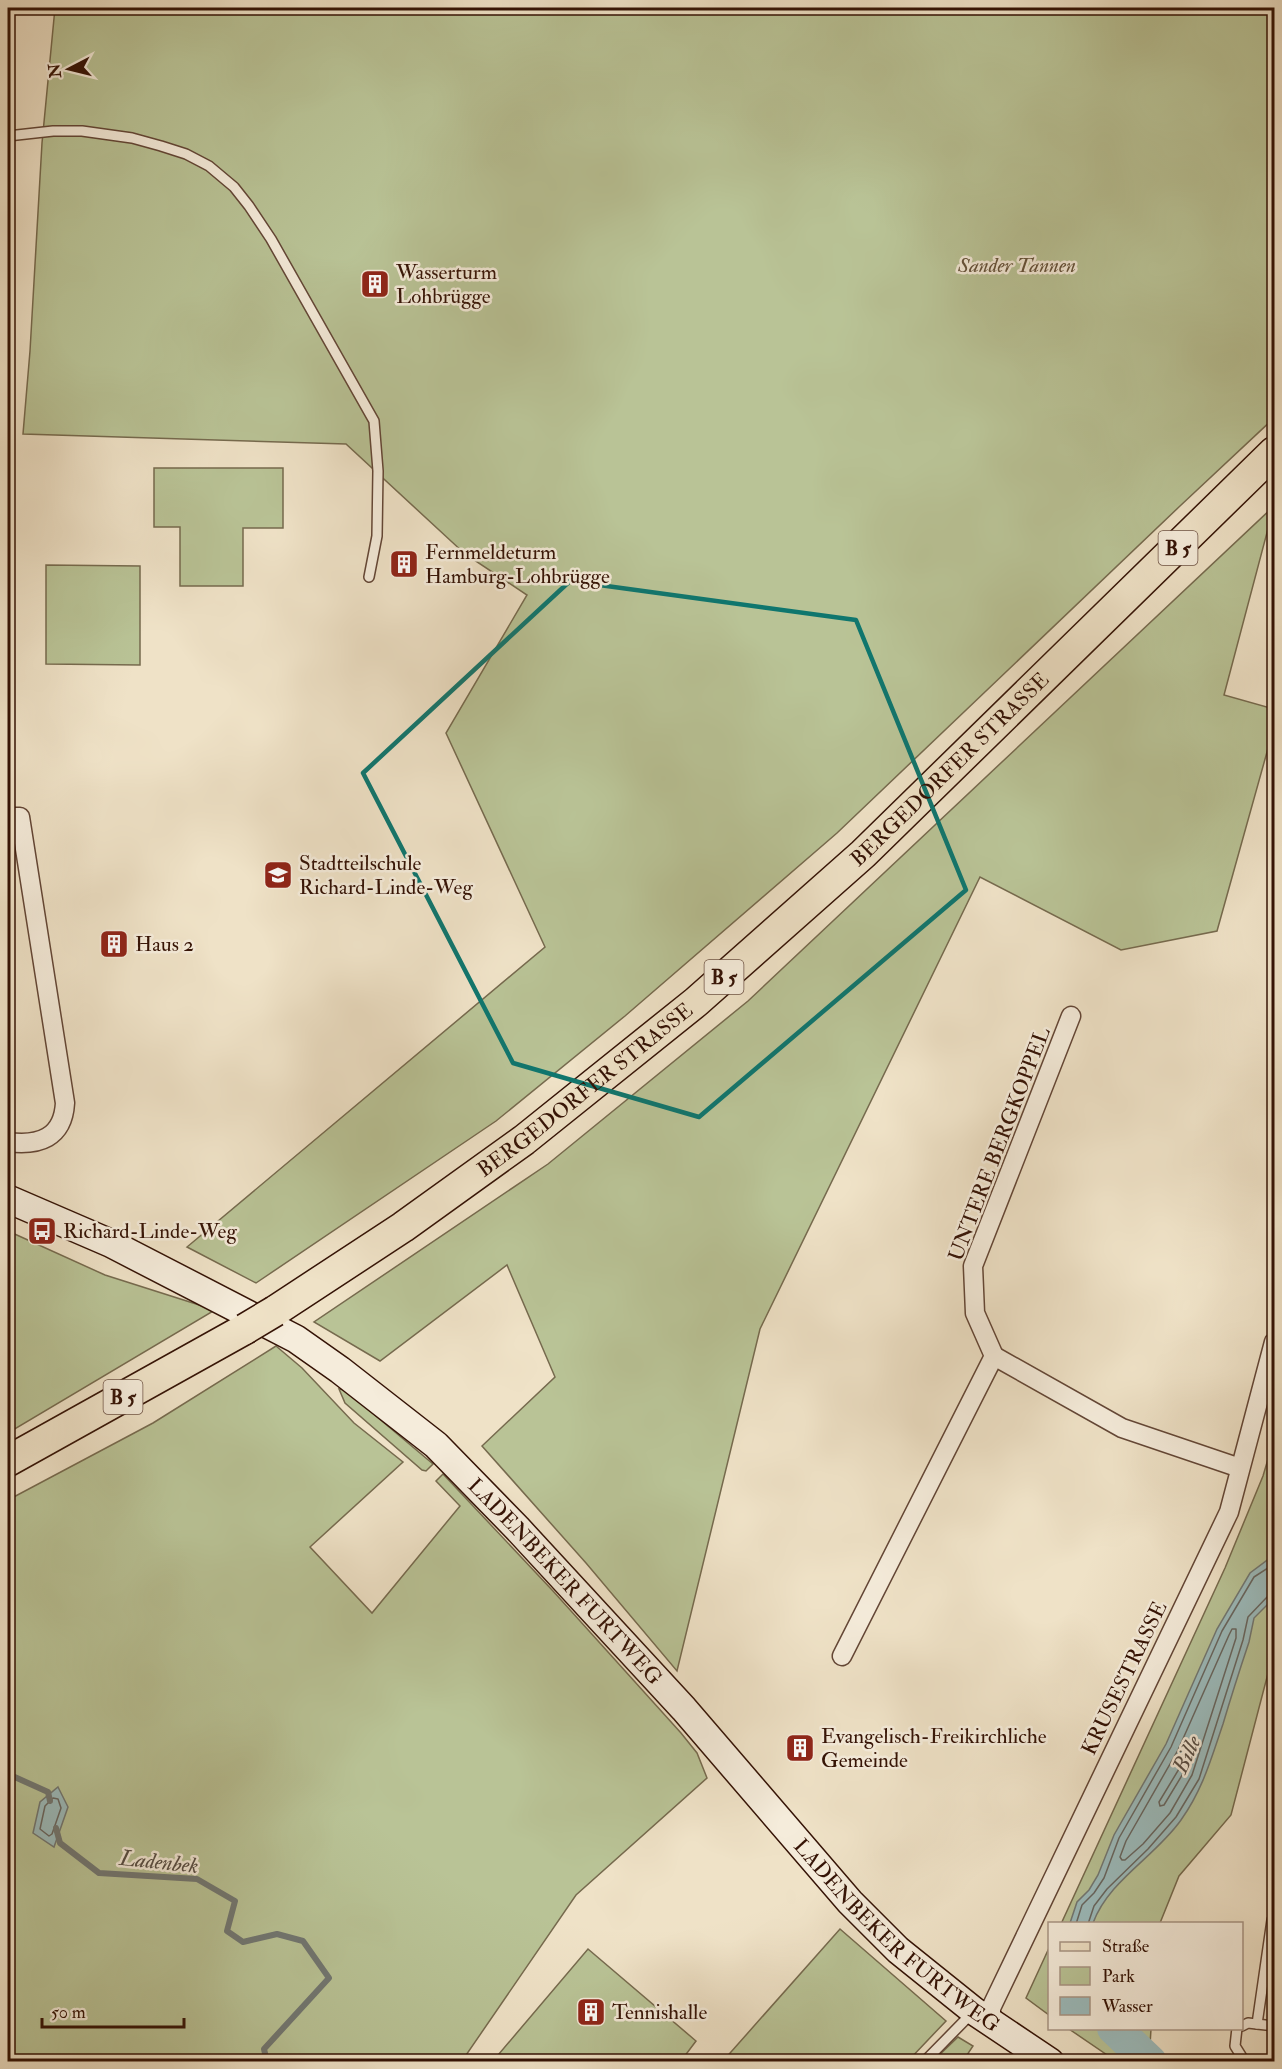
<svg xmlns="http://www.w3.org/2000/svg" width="1282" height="2069" font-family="'IM FELL Double Pica',serif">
<rect width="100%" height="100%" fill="#efe2c7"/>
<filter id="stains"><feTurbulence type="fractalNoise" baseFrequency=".00333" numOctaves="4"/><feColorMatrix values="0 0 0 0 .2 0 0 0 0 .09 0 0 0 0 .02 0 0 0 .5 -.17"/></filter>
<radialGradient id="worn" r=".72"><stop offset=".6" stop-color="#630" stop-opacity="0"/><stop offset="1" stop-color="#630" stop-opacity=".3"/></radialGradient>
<g fill="#b9c396" stroke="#766a4e" stroke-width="1.5">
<polygon points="55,8 1274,8 1274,418 1180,506 837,833 625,1016 496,1121 256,1283 187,1247 545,947 446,733 527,595 465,554 346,444 23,434 30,351 42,143"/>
<polygon points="154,468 283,468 283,528 243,528 243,586 180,586 180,527 154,527"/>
<polygon points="1274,506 1224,695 1274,709 1274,727 1217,931 1121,950 980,877 760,1329 677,1671 586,1563 482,1446 555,1377 507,1265 380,1361 314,1322 548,1164 748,1001"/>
<polygon points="46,565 140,566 140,665 46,664"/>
<polygon points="8,1231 105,1275 215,1310 8,1433"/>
<polygon points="276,1346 302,1368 354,1423 403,1462 310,1547 372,1613 460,1506 436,1481 443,1474 553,1591 681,1733 697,1753 707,1778 576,1895 462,2061 8,2062 8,1500 153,1423"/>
<polygon points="339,1389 345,1390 433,1464 426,1471 422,1470 345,1403"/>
<polygon points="1274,1439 1274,1657 1272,1658 1231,1815 1179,1876 1160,1923 1061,1924 1225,1568 1263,1476"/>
<polygon points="840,1929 946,2021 908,2061 723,2061"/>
<polygon points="1049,1948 1049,2015 1026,1998"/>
<polygon points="588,1949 696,2041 681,2061 493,2061"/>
<polygon points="1069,2029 1151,2029 1149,2061 1116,2061"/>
<polygon points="958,2037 973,2046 963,2061 933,2061"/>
</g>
<g fill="#9cbcbd" stroke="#727873" stroke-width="1.5">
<path d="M1274,1555v43l-20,20 -5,24c-9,27 -18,55 -26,82 -12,35 -20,65 -42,96 -26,37 -72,60 -88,103h-23l7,-21 12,-12 9,-15 16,-40 52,-91 51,-115 33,-56z"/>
<polygon points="58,1787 68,1807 54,1847 33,1833 40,1802"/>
</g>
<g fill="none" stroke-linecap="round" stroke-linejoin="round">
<g stroke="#686761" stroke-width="1.5">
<polygon points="1236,1629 1236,1638 1192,1775 1170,1813 1143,1844 1125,1860 1122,1860 1120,1857 1126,1841 1178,1750 1229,1635 1232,1629"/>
<polygon points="1182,1764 1185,1766 1184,1772 1164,1805 1160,1806 1159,1802"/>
<polygon points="53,1798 58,1799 61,1808 52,1834 49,1836 40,1829 45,1806"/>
<polyline points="1076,1924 1082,1905 1094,1893 1104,1878 1119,1838 1171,1747 1222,1631 1254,1577 1274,1564"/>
<polyline points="1088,1924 1094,1906 1107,1889 1148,1849 1176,1817 1199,1779 1243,1640 1248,1617 1268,1596 1274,1594"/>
</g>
<g stroke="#727873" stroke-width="6">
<polyline points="8,1774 48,1792 50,1801"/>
<polyline points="56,1828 60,1843 99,1873 197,1879 235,1901 227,1931 243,1942 277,1934 303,1941 329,1978 264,2049 267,2062"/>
</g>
<polyline stroke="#9cbcbd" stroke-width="34" points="1114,2028 1150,2062"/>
<g stroke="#634636" stroke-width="12">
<g id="lane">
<polyline points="8,136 53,131 82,131 132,138 161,146 186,154 209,166 234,187 249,206 271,239 374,421 378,471 377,536 369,577"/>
<polyline points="1257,2024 1272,1920 1274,1920"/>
<polyline points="1242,2026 1248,2023 1274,2026"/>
<polyline points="1237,2028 1235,2046 1245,2062"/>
<polyline points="924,2062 973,2012"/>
</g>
</g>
<g stroke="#634636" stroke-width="21">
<g id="street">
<path d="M8,817h12l45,286c-2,35 -26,43 -57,39"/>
<polyline points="994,1356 1122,1428 1240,1468"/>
<polyline points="842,1656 994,1356 975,1313 973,1266 1071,1016"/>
<polyline points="991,2022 991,2008 1229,1512 1274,1342"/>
</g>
</g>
<g stroke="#341205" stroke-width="30">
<g id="secondary">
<path id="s1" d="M8,1199l102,44 186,96 44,31 96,75 81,83 167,181 166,193 48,48 76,61 76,51"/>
</g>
</g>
<g stroke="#341205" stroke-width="33">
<g id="primary">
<path id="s2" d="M275,1311l128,-84 121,-87 172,-138 167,-148 411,-402"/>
<polyline points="8,1461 245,1329"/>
</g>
</g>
<use href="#lane" stroke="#f5ecdb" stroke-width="9"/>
<use href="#street" stroke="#f5ecdb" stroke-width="18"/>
<use href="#secondary" stroke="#f5ecdb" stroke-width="27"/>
<use href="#primary" stroke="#efe2c7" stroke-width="30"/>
<g stroke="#341205" stroke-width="33" stroke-linecap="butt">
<polyline id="primary-bridge" points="245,1329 275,1311"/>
</g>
<use href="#primary-bridge" stroke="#efe2c7" stroke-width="30"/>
</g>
<path fill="none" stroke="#0f766e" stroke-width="4.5" stroke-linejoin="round" d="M570,581l286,39 110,270 -267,227 -186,-54 -150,-290z"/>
<defs>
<g id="building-square" transform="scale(1.5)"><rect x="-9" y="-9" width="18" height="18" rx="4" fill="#8f2418" stroke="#f5ecdb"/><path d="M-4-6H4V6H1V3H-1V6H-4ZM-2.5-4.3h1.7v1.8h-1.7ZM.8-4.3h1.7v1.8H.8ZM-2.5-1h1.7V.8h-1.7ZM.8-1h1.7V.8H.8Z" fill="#fff"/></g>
<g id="school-square" transform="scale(1.5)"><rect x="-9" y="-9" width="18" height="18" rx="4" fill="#8f2418" stroke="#f5ecdb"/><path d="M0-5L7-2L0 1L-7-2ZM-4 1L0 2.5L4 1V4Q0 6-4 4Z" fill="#fff"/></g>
<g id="bus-square" transform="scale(1.5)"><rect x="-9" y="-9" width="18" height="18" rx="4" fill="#8f2418" stroke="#f5ecdb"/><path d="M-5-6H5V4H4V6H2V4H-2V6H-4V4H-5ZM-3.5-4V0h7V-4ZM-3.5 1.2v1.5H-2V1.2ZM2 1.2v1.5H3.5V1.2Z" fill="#fff"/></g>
</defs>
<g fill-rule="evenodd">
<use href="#building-square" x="375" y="284"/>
<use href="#building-square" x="404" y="564"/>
<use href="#school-square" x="278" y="875"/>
<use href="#building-square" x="114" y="944"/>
<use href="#bus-square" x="42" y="1231"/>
<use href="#building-square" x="800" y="1748"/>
<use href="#building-square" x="591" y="2012"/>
</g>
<g text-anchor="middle" stroke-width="5" stroke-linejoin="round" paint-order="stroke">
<g fill="#f5ecdb" stroke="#6e5345" stroke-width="1.5">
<rect x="1158.5" y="531" width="39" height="34" rx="4.5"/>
<rect x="704.5" y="960" width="39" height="34" rx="4.5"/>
<rect x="103.5" y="1380" width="39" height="34" rx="4.5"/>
</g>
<g font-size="20" font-weight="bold" fill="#341205">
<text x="1178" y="555">B 5</text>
<text x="724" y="984">B 5</text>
<text x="123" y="1404">B 5</text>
</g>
<g font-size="21" font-style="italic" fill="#635038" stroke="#f5ecdb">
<text x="1017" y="272">Sander Tannen</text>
</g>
<g font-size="21" fill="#341205" stroke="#f5ecdb" text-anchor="start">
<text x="396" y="279">Wasserturm<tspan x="396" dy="24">Lohbrügge</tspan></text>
<text x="425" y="559">Fernmeldeturm<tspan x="425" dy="24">Hamburg-Lohbrügge</tspan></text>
<text x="299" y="870">Stadtteilschule<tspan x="299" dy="24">Richard-Linde-Weg</tspan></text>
<text x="135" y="951">Haus 2</text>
<text x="63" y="1238">Richard-Linde-Weg</text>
<text x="821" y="1743">Evangelisch-Freikirchliche<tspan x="821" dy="24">Gemeinde</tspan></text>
<text x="612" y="2019">Tennishalle</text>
</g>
<g font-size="21" fill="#341205" stroke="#f5ecdb">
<text dy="7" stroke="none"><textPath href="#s2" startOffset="867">BERGEDORFER STRASSE</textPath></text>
<text dy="7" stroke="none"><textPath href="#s2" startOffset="381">BERGEDORFER STRASSE</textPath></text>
<text transform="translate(999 1144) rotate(-69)" y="7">UNTERE BERGKOPPEL</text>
<text dy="7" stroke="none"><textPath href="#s1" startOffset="684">LADENBEKER FURTWEG</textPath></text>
<text transform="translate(1124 1678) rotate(-64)" y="7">KRUSESTRASSE</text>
<text dy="7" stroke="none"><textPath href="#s1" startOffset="1170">LADENBEKER FURTWEG</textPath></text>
</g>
<g font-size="22" font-style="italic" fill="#584e45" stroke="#f5ecdb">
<text transform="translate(1186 1754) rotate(-65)" y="8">Bille</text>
<text transform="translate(159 1861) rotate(6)" y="8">Ladenbek</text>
</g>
</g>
<rect width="1282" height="2069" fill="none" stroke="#efe2c7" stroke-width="30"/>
<rect x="9" y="9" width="1264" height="2051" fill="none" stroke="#341205" stroke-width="3"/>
<rect x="15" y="15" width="1252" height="2039" fill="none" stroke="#341205" stroke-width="1.5"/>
<rect x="1048" y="1922" width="195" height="108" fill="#f5ecdb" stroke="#a89585" stroke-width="1.5"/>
<rect x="1060" y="1942" width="30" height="9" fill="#efe2c7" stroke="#a89585" stroke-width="1.5"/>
<text x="1102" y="1952" font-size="18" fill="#341205">Straße</text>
<rect x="1060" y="1967" width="30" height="18" fill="#b9c396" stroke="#a89585" stroke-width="1.5"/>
<text x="1102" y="1982" font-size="18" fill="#341205">Park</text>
<rect x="1060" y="1997" width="30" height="18" fill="#9cbcbd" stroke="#a89585" stroke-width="1.5"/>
<text x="1102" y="2012" font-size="18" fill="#341205">Wasser</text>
<g transform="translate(69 69) rotate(263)" stroke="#f5ecdb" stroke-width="4.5" paint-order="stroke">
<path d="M0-4.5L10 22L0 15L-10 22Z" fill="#341205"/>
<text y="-9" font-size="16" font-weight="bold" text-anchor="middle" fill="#341205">N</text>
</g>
<path d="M42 2018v9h142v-9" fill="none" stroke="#341205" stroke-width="3"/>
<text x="51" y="2018" font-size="18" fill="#341205" stroke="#f5ecdb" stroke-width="4.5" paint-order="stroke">50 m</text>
<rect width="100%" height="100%" filter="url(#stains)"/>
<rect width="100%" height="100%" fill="url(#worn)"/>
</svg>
